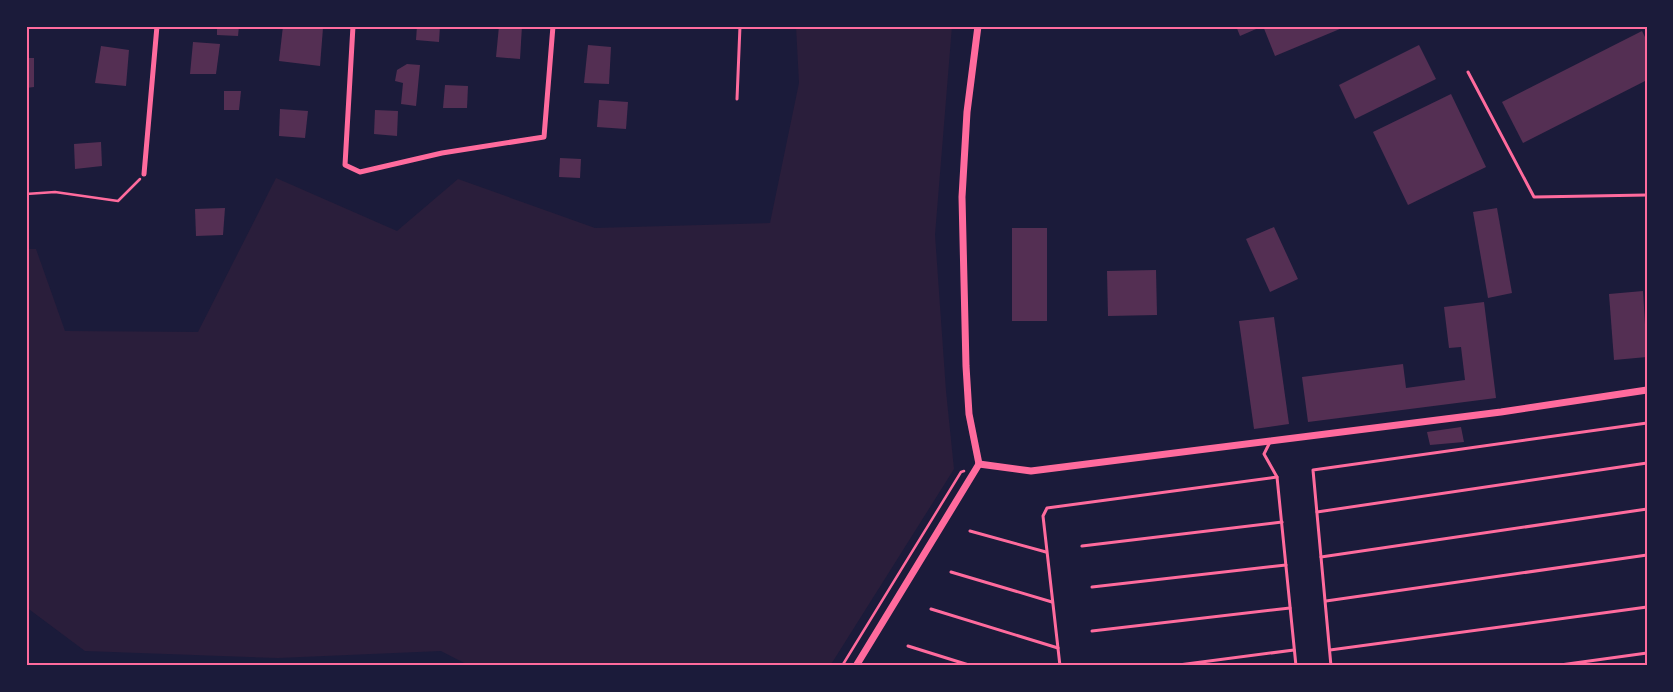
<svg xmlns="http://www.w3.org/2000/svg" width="1673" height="692" font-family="'PT Serif',serif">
<rect width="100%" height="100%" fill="#1b1b3a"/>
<polygon fill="#2a1e3b" points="796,26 952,26 935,235 946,391 954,469 830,666 470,666 441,651 278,658 85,651 26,607 26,249 36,249 65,331 198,332 276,178 397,231 458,179 595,228 770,223 799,83"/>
<g fill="#542f53">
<polygon points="217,26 239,26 238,36 217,35"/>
<polygon points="283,26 323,28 320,66 279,61"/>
<polygon points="417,26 440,26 439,42 416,40"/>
<polygon points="499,26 522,26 520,59 496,57"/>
<polygon points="1236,26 1347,26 1275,56 1263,26 1240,36"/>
<polygon points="1642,31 1647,41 1647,80 1523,143 1502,102"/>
<polygon points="193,42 220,44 216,74 190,74"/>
<polygon points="588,45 611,47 609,84 584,83"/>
<polygon points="1419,45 1436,79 1355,119 1339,85"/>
<polygon points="101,46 129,50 126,86 95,83"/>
<polygon points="26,58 34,58 34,87 26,88"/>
<polygon points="407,64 420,65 416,106 401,104 403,83 395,81 397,70"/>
<polygon points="445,85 468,86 467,108 443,108"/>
<polygon points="224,91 241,91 239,110 224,110"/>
<polygon points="1451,94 1486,167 1408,205 1373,132"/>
<polygon points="599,100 628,102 626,129 597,127"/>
<polygon points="280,109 308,111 305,138 279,136"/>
<polygon points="375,110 398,111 397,136 374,134"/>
<polygon points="101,142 102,166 75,169 74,144"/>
<polygon points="560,158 581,159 580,178 559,177"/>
<polygon points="225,208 223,235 196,236 195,209"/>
<polygon points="1497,208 1512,293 1488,298 1473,212"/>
<polygon points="1274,227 1298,279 1270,292 1246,239"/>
<rect x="1012" y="228" width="35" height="93"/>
<polygon points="1156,270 1157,315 1108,316 1107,271"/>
<polygon points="1643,291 1647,357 1614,360 1609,294"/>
<polygon points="1484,302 1496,398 1308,422 1302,377 1403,364 1406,388 1465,380 1461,347 1449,348 1444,307"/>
<polygon points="1274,317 1289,424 1254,429 1239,321"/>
<polygon points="1461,427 1464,442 1430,445 1427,432"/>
</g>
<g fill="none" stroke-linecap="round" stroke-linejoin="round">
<g stroke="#ff6b9d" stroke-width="2.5">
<polyline points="26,194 55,192 118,201 140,179"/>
<polyline points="842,666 961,472 964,471"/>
</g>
<g stroke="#ff6b9d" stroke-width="3">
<polyline points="1468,72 1534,197 1647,195"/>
<polyline points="737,99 740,26"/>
<polyline points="1270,442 1264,454 1277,477 1296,666"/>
<polyline points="1317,512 1647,463"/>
<polyline points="970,531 1046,552"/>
<polyline points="1082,546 1282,522"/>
<polyline points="1321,557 1647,509"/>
<polyline points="951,572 1052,602"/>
<polyline points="1092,587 1286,565"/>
<polyline points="1326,601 1647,555"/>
<polyline points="931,609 1058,648"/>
<polyline points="1092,631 1290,608"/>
<polyline points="908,646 972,666"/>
<polyline points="1330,650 1647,607"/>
<polyline points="1060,666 1043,516 1047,508 1277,477"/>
<polyline points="1171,666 1294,650"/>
<polyline points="1331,666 1313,470 1647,423"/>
<polyline points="1553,666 1647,653"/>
</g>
<g stroke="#ff6b9d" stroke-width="5">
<polyline points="353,26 345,165 360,172 442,153 544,137 553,26"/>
<polyline points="144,174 157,26"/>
</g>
<g stroke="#ff6b9d" stroke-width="7">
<polyline points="978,26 967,112 962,197 966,366 969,414 979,464"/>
<polyline points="979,464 1031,471 1501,412 1647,390"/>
<polyline points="856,666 979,464"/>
</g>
</g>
<rect width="1673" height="692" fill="none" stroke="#1b1b3a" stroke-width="55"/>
<rect x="28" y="28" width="1618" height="636" fill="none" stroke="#ff6b9d" stroke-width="2"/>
</svg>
